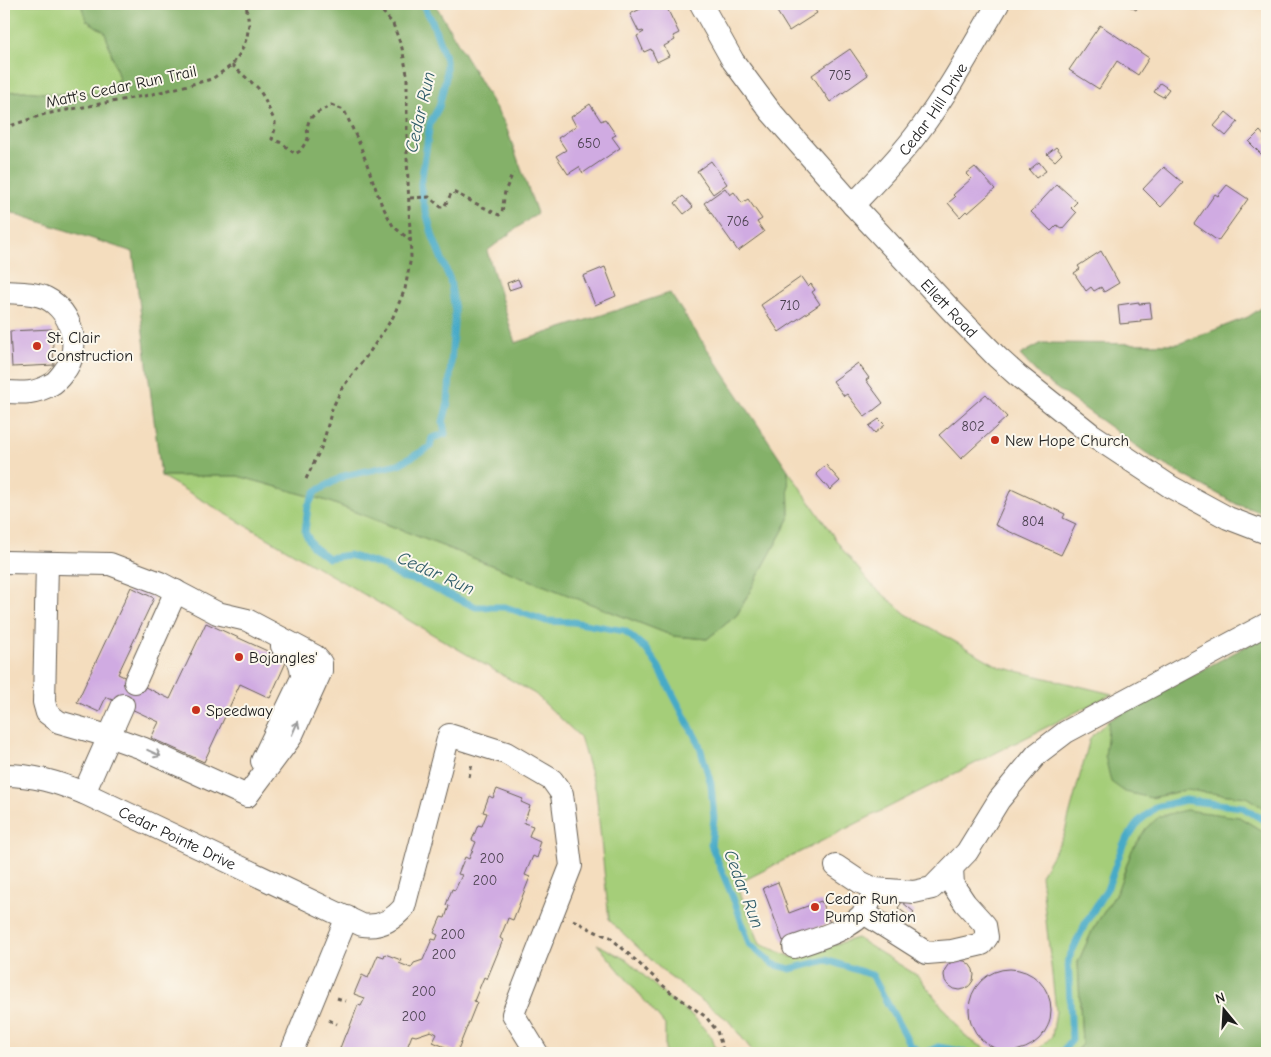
<svg xmlns="http://www.w3.org/2000/svg" width="1271" height="1057" font-family="'Comic Neue',sans-serif">
<rect width="100%" height="100%" fill="#fbf7ec"/>
<filter id="ink" filterUnits="userSpaceOnUse"><feTurbulence type="fractalNoise" baseFrequency=".02" numOctaves="2"/><feDisplacementMap in="SourceGraphic" scale="10" xChannelSelector="R" yChannelSelector="G"/><feConvolveMatrix kernelMatrix="1 2 1 2 8 2 1 2 1" color-interpolation-filters="sRGB"/></filter>
<filter id="wash" filterUnits="userSpaceOnUse"><feTurbulence type="fractalNoise" baseFrequency=".0096" numOctaves="4" result="noise"/><feDisplacementMap in="SourceGraphic" scale="20" xChannelSelector="R" yChannelSelector="G"/><feGaussianBlur stdDeviation="1.12" result="paint"/><feColorMatrix in="noise" values="0 0 0 0 0 0 0 0 0 0 0 0 0 0 0 0 0 1.4 0 .05"/><feComposite in="paint" operator="in"/></filter>
<g filter="url(#wash)">
<rect width="100%" height="100%" fill="#f4ddbe"/>
<g fill="#a5ce79" stroke="#60754a">
<polygon points="4,4 81,4 86,20 105,32 119,79 95,93 54,94 24,91 4,92"/>
<polygon points="788,470 843,550 871,584 906,614 1000,667 1112,694 737,884 760,944 792,957 857,938 918,976 968,1039 994,1053 754,1053 728,1020 666,974 609,920 596,791 580,737 535,694 161,476 238,476 327,501 673,636 707,639 737,615 789,519"/>
<polygon points="1109,720 1151,798 1185,790 1246,797 1267,810 1267,834 1239,817 1132,850 1117,892 1093,929 1078,962 1082,1044 1074,1053 1019,1053 1040,1048 1052,1036 1056,1011 1041,875 1064,835 1090,738"/>
<polygon points="597,944 627,960 667,997 694,1017 712,1038 717,1053 665,1053 665,1025"/>
</g>
<g fill="#84b169" stroke="#506642">
<polygon points="81,4 435,4 505,124 537,213 487,251 515,343 670,293 788,470 789,519 737,615 707,639 673,636 327,501 238,476 161,476 133,252 4,210 4,92 24,91 54,94 95,93 119,79 105,32 86,20"/>
<polygon points="1267,304 1267,514 1238,505 1156,460 1042,378 1020,355 1042,343 1178,344 1248,317"/>
<polygon points="1267,635 1267,810 1246,797 1185,790 1151,798 1125,792 1111,782 1105,756 1109,720"/>
<polygon points="1186,810 1239,817 1267,834 1267,1053 1074,1053 1082,1044 1078,962 1093,929 1117,892 1132,850 1146,828 1160,816"/>
</g>
<g fill="none" stroke-linecap="round" stroke-linejoin="round">
<g stroke="#47aac7" stroke-width="7">
<polyline points="423,4 432,21 446,60 446,77 439,107 430,123 421,184 422,197 433,237 450,280 455,311 448,403 443,422 445,434 432,438 430,447 399,464 344,476 315,492 308,506 305,532 313,547 328,558 349,555 382,565 401,577 419,581 476,607 505,607 546,621 573,622 625,631 645,648 658,666 699,744 711,784 714,818 711,845 736,905 749,944 773,964 790,969 826,960 872,975 910,1045 922,1053"/>
<polyline points="926,1053 938,1047 960,1051 965,1053"/>
<polyline points="1061,1053 1072,1040 1068,960 1085,924 1108,887 1123,845 1138,822 1156,807 1185,800 1242,807 1267,822"/>
</g>
</g>
<g id="blocks">
<g fill="#d0abe2">
<polygon points="651,4 665,4 679,33 673,36 675,40 664,46 669,56 657,62 651,49 644,52 637,36 644,32 643,31 639,32 630,14"/>
<polygon points="770,4 811,4 817,13 789,31 776,10 774,10"/>
<polygon points="1126,4 1140,4 1136,10"/>
<polygon points="1100,25 1149,58 1138,75 1117,61 1099,89 1069,70"/>
<polygon points="850,49 868,75 830,102 812,75"/>
<polygon points="1160,83 1169,89 1163,97 1154,92"/>
<polygon points="590,104 601,121 605,119 616,135 612,137 620,148 583,173 579,167 568,174 556,156 566,150 558,138 576,126 571,117"/>
<polygon points="1226,112 1238,122 1226,136 1214,126"/>
<polygon points="1260,131 1266,138 1264,141 1267,144 1267,153 1263,156 1249,142"/>
<polygon points="1056,147 1062,154 1055,161 1047,154"/>
<polygon points="711,161 727,184 713,194 697,171"/>
<polygon points="1039,162 1046,171 1036,178 1029,170"/>
<polygon points="975,167 995,189 968,213 966,211 960,217 948,203 955,197 953,195 971,179 966,174"/>
<polygon points="1164,167 1183,183 1161,207 1143,189"/>
<polygon points="1057,184 1077,202 1071,208 1076,213 1062,229 1057,225 1051,231 1031,212"/>
<polygon points="1227,185 1248,199 1218,241 1194,224 1215,194 1218,196"/>
<polygon points="725,188 730,195 734,192 742,203 748,199 762,219 757,222 764,232 738,251 704,203"/>
<polygon points="683,196 693,207 684,214 675,203"/>
<polygon points="1101,251 1119,283 1104,292 1101,287 1094,291 1091,287 1086,291 1074,273 1080,269 1078,266"/>
<polygon points="605,267 616,296 595,305 583,276"/>
<polygon points="801,277 808,287 811,284 815,290 812,292 820,304 779,332 761,305"/>
<polygon points="518,279 521,286 509,290 507,283"/>
<polygon points="1139,302 1139,304 1150,303 1152,319 1140,320 1141,322 1120,324 1118,305"/>
<polygon points="52,329 54,365 12,367 10,331"/>
<polygon points="858,363 869,378 866,380 883,403 865,417 847,394 844,396 833,381"/>
<polygon points="986,394 1007,417 961,459 939,435"/>
<polygon points="879,419 885,425 875,433 869,426"/>
<polygon points="826,465 840,481 830,490 816,474"/>
<polygon points="1011,489 1065,514 1063,518 1076,524 1061,555 995,525"/>
<polygon points="131,587 154,598 118,674 170,699 206,623 287,660 270,698 240,684 204,762 151,738 159,722 106,697 99,712 77,702"/>
<polygon points="497,789 523,799 521,802 530,806 524,823 533,826 529,836 540,841 538,848 540,849 537,858 533,856 530,863 525,875 530,877 513,920 508,918 507,921 500,938 503,940 487,979 484,977 474,1001 477,1002 457,1052 433,1042 437,1034 431,1031 416,1036 412,1035 405,1053 342,1053 343,1050 340,1048 345,1035 346,1034 347,1034 358,1005 361,1006 365,998 354,994 362,975 368,978 378,955 384,957 385,954 401,960 399,963 411,968 414,963 423,960 432,939 436,940 438,935 434,933 441,917 445,918 449,906 446,905 452,889 455,890 462,875 458,874 465,857 469,859 476,842 472,840 478,825 482,826 487,813 483,812 489,796 493,798"/>
<polygon points="778,882 789,913 821,901 830,923 783,941 763,888"/>
<polygon points="902,902 914,912 910,917 898,908"/>
<circle cx="959" cy="975" r="15"/>
<circle cx="1010" cy="1010" r="41"/>
</g>
</g>
</g>
<g filter="url(#ink)">
<use href="#blocks" fill-opacity="0" stroke="#686055" stroke-width="1"/>
<g fill="none" stroke-linecap="round" stroke-linejoin="round">
<g stroke="#686055" stroke-width="24">
<g id="minor">
<path id="s1" d="M701,4l32,57 38,51 82,93 98,105 46,47 20,18 74,59 80,53 57,31 39,15"/>
<path id="s2" d="M853,205c23,-24 47,-48 66,-74 30,-40 54,-85 79,-127"/>
<path d="M4,292c13,1 30,0 42,6 26,13 37,52 17,75 -3,4 -7,9 -11,11 -17,10 -29,9 -48,8"/>
<polyline points="4,562 110,564 160,583 217,613 247,620 315,656 321,663 321,671 291,737 247,796"/>
<polyline points="47,563 44,702 47,713 59,722 108,736 142,748 247,796"/>
<polyline points="135,682 176,591"/>
<path d="M262,761l40,-83c0,-15 -5,-25 -20,-32"/>
<path id="s3" d="M4,775c30,0 52,7 80,18l278,132c18,3 31,-5 42,-18l45,-172 57,18 46,27 10,14 9,72 -58,148 24,39"/>
<polyline points="84,793 123,705"/>
<polyline points="836,866 860,882 875,889 914,892 932,888 967,852 999,800 1037,754 1066,732 1267,624"/>
<polyline points="864,913 927,953 952,951 982,944 987,937 985,925 965,903 953,885 952,868"/>
<path d="M794,947c20,-7 59,-18 71,-36 2,-3 3,-7 5,-10"/>
<polyline points="291,1053 347,917"/>
</g>
</g>
<g stroke="#686055" stroke-width="3" stroke-dasharray="4 4" stroke-linecap="butt">
<path d="M232,65l26,23 5,8 12,26v7l-3,10 10,4 13,11 5,-3 8,-12c-3,-24 5,-23 23,-34l13,5 16,35 21,58 12,23 18,15"/>
<polyline points="4,128 45,114 149,95 212,79 232,65 241,52 247,37 249,24 246,4"/>
<polyline points="410,198 429,197 441,207 444,207 451,194 453,192 499,215 502,213 505,191 513,173"/>
<polyline points="306,479 323,444 332,409 342,388 369,353 393,317 405,289 411,257 407,157 407,74 402,48 393,24 376,4"/>
<polyline points="469,777 472,764"/>
<polyline points="573,920 598,933 610,937 668,990 706,1017 717,1031 724,1053"/>
<polyline points="337,998 346,1001"/>
<polyline points="329,1020 337,1024"/>
</g>
<use href="#minor" stroke="#fff" stroke-width="22"/>
</g>
<defs><path id="oneway-shaft" d="M-6 0H5M1.5-3L5.5 0L1.5 3" fill="none" stroke-width="1.6" stroke-linecap="round" stroke-linejoin="round" transform="scale(1.25)"/></defs>
<g stroke="#999">
<use href="#oneway-shaft" transform="translate(295 728) rotate(-66)"/>
<use href="#oneway-shaft" transform="translate(154 753) rotate(25)"/>
</g>
</g>
<g fill="#c8321e" stroke="#fbf7ec" stroke-width="2">
<circle cx="37" cy="346" r="5"/>
<circle cx="995" cy="440" r="5"/>
<circle cx="239" cy="657" r="5"/>
<circle cx="196" cy="710" r="5"/>
<circle cx="815" cy="907" r="5"/>
</g>
<g text-anchor="middle" stroke-width="4" stroke-linejoin="round" paint-order="stroke">
<g font-size="14" fill="#49404e">
<text x="840" y="80">705</text>
<text x="589" y="148">650</text>
<text x="738" y="226">706</text>
<text x="790" y="310">710</text>
<text x="973" y="431">802</text>
<text x="1033" y="526">804</text>
<text x="492" y="863">200</text>
<text x="485" y="885">200</text>
<text x="453" y="939">200</text>
<text x="444" y="959">200</text>
<text x="424" y="996">200</text>
<text x="414" y="1021">200</text>
</g>
<g font-size="16" fill="#1c1c1c" stroke="#fbf7ec">
<text transform="translate(121 86) rotate(-12)" y="6">Matt's Cedar Run Trail</text>
<text dy="6" stroke="none"><textPath href="#s2" startOffset="125">Cedar Hill Drive</textPath></text>
<text dy="6" stroke="none"><textPath href="#s1" startOffset="394">Ellett Road</textPath></text>
<text dy="6" stroke="none"><textPath href="#s3" startOffset="186">Cedar Pointe Drive</textPath></text>
</g>
<g font-size="16" fill="#1c1c1c" stroke="#fbf7ec" text-anchor="start">
<text x="47" y="343">St. Clair<tspan x="47" dy="18">Construction</tspan></text>
<text x="1005" y="446">New Hope Church</text>
<text x="249" y="663">Bojangles'</text>
<text x="206" y="716">Speedway</text>
<text x="825" y="904">Cedar Run<tspan x="825" dy="18">Pump Station</tspan></text>
</g>
<g font-size="18" font-style="italic" fill="#2f5c69" stroke="#fbf7ec">
<text transform="translate(420 112) rotate(-77)" y="6">Cedar Run</text>
<text transform="translate(436 573) rotate(24)" y="6">Cedar Run</text>
<text transform="translate(744 889) rotate(69)" y="6">Cedar Run</text>
</g>
</g>
<rect width="1271" height="1057" fill="none" stroke="#fbf7ec" stroke-width="20"/>
<g transform="translate(1224 1010) rotate(342)" stroke="#fbf7ec" stroke-width="4" paint-order="stroke">
<path d="M0-4L9 19L0 12L-9 19Z" fill="#1c1c1c"/>
<text y="-8" font-size="14" font-weight="bold" text-anchor="middle" fill="#1c1c1c">N</text>
</g>
</svg>
